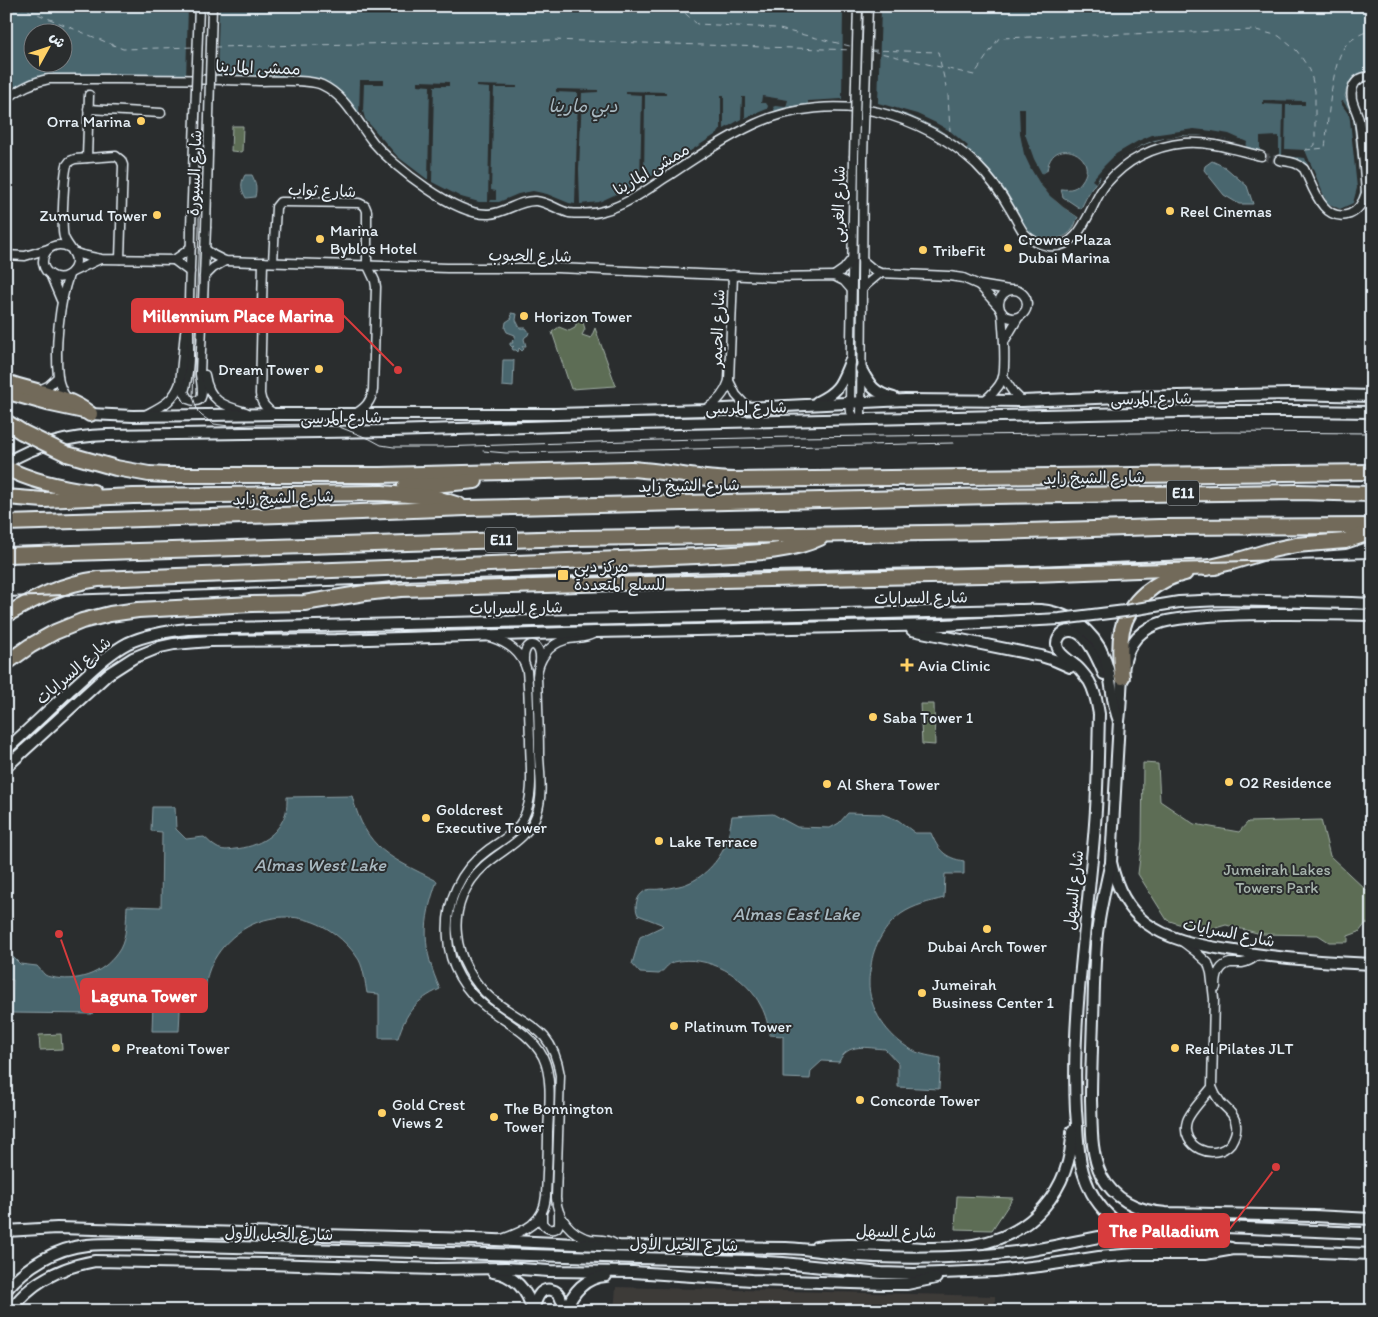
<svg xmlns="http://www.w3.org/2000/svg" width="1378" height="1317" font-family="Itim,'Playpen Sans Arabic',sans-serif">
<rect width="100%" height="100%" fill="#2a2d2e"/>
<filter id="ink" filterUnits="userSpaceOnUse"><feTurbulence type="fractalNoise" baseFrequency=".02" numOctaves="2"/><feDisplacementMap in="SourceGraphic" scale="10" xChannelSelector="R" yChannelSelector="G"/><feConvolveMatrix kernelMatrix="1 2 1 2 8 2 1 2 1" color-interpolation-filters="sRGB"/></filter>
<g filter="url(#ink)">
<polygon fill="#3d3a39" points="616,1287 995,1296 995,1311 614,1311"/>
<g fill="#5d6d55" stroke="#a2afa6">
<polygon points="232,126 243,126 242,152 231,151"/>
<polygon points="582,319 585,329 582,335 591,338 595,328 616,386 571,389 552,332 559,327 569,331 575,328 577,321"/>
<polygon points="920,704 934,704 935,745 922,744"/>
<polygon points="1143,763 1158,764 1160,801 1194,824 1239,832 1248,822 1321,820 1330,856 1367,891 1372,891 1372,926 1366,923 1359,932 1348,936 1348,942 1329,942 1318,935 1261,934 1226,925 1202,932 1167,920 1138,874 1142,841"/>
<polygon points="61,1034 62,1049 40,1050 39,1035"/>
<polygon points="957,1196 1013,1198 992,1230 955,1229"/>
</g>
<g fill="#4a666e" stroke="#899ea5" fill-rule="evenodd">
<path d="M6,6h211l80,2 17,-2h503l6,2c44,2 90,7 133,-2h416v68l-19,6 -6,8 -2,8 9,25 7,74c-3,10 -7,13 -16,18l-20,-5c-5,-12 -14,-40 -24,-47 -8,-7 -26,-2 -37,-6 -16,-6 -30,-15 -46,-18 -59,-10 -114,16 -137,72l-18,-12 -2,-8c9,1 16,0 21,-8 19,-26 -31,-48 -35,-10l-10,7c11,18 23,27 41,39 -2,4 -3,10 -7,14 -7,9 -29,12 -39,4 -10,-8 -14,-22 -20,-33 -10,-18 -29,-41 -46,-52l-3,-2 1,-2c-42,-31 -86,-44 -139,-42 -17,1 -36,3 -52,9 -28,9 -53,25 -78,40 -26,17 -52,33 -78,49l-18,6 -32,1 -12,-7 -22,-4 -17,3 -17,7h-21l-14,-4 -19,-9 -27,-16 -59,-62 -46,-37 -264,-2 -43,19zM32,32h30v30h-30z"/>
<polygon points="1212,161 1225,167 1247,186 1253,204 1239,204 1224,195 1204,170 1205,166"/>
<path d="M245,175h7c4,8 5,13 3,22l-9,1c-5,-9 -6,-14 -1,-23z"/>
<polygon points="511,313 517,314 516,320 520,328 526,328 529,332 528,335 525,337 524,339 526,346 522,346 524,349 522,351 519,348 518,352 516,350 513,350 512,348 514,346 512,347 510,345 510,343 513,343 512,341 515,338 515,335 507,332 505,328 506,322 512,318"/>
<polygon points="503,360 514,360 513,387 502,386"/>
<path d="M352,796c15,55 38,61 85,85 -15,42 -15,67 3,108 -24,11 -34,23 -42,49h-19v-44l-12,-1c-2,-11 -3,-23 -8,-33 -6,-10 -15,-19 -24,-26 -43,-33 -103,-16 -125,34 -3,7 -4,15 -5,23h-24l-2,40h-27l1,-29 -43,-1c-9,2 -14,6 -18,13l-80,-1 1,-33 -7,-1v-37h2v14l5,1 7,7 17,2c2,2 5,6 8,9 3,2 7,2 11,3 25,4 50,-6 64,-29 7,-13 6,-29 7,-43l34,1 1,-75 -11,-1 1,-24h23l1,22 10,10 18,-2c4,3 8,8 12,10 6,4 12,3 19,2 23,-2 44,-14 51,-37 1,-5 1,-10 1,-15z"/>
<path d="M848,813l34,1 16,6 17,13h16c7,17 14,25 33,28v13h-19l-1,24c-15,4 -30,7 -43,16 -16,12 -28,32 -30,52 -1,5 -2,10 -2,15 -1,28 19,56 43,69 9,5 19,6 29,8l-2,31 -41,-2v-24l-13,-14c-18,-1 -38,-7 -46,13l-17,-1 -11,10 -1,8 -27,-1v-42l-13,-1c-2,-10 -4,-20 -9,-29 -15,-30 -53,-52 -87,-44 -7,2 -10,9 -15,12l-19,-1 -8,-9 8,-27 23,-11 -2,-2 -23,-9c-4,-8 -2,-19 7,-24 5,-3 9,-1 15,-2 6,0 13,-2 19,-3 20,-4 38,-22 46,-40 4,-9 5,-20 7,-30l41,-2 24,13 33,1 9,-5z"/>
</g>
<g fill="#2a2d2e">
<polygon points="188,6 219,6 217,80 186,80"/>
<polygon points="843,6 881,9 878,103 917,114 936,123 950,131 968,146 965,150 963,148 964,146 937,128 911,116 893,110 879,107 878,110 842,106 842,103 808,105 808,101 842,99"/>
<polygon points="360,80 384,80 384,84 364,84 363,111 365,119 398,157 427,179 428,179 430,86 417,85 418,81 449,82 449,86 434,86 432,182 461,197 479,202 488,202 490,88 476,87 476,85 517,86 517,88 494,88 491,190 496,191 496,200 491,200 490,202 499,202 518,194 533,191 547,194 569,203 575,204 578,93 556,92 556,89 598,90 598,92 582,93 579,170 580,204 599,202 636,185 640,182 642,95 626,94 626,91 666,92 666,95 645,95 644,181 718,133 721,129 721,95 724,95 724,129 741,119 742,97 745,97 745,118 767,109 768,106 766,103 761,103 762,96 788,100 786,107 775,106 773,107 775,112 734,130 646,188 629,197 599,208 578,211 567,209 555,202 547,200 533,198 516,201 499,208 478,208 464,204 445,195 428,185 405,170 380,145 359,117"/>
<polygon points="1263,100 1305,101 1305,105 1286,105 1285,149 1305,150 1327,203 1340,209 1353,203 1357,188 1350,120 1349,115 1340,102 1343,101 1351,113 1353,119 1361,189 1356,204 1341,213 1324,204 1305,158 1285,156 1284,158 1282,158 1283,105 1263,104"/>
<polygon points="1019,108 1025,108 1025,134 1034,159 1042,174 1047,171 1047,173 1040,179 1046,188 1059,201 1079,214 1078,217 1063,207 1050,196 1040,184 1031,169 1024,154 1020,134"/>
<polygon points="1194,129 1212,131 1229,134 1247,142 1246,147 1224,139 1197,135 1183,135 1154,140 1140,146 1120,159 1101,177 1099,176 1096,183 1092,180 1104,166 1116,154 1138,141 1152,135"/>
<polygon points="1279,136 1279,158 1271,157 1260,153 1260,137"/>
</g>
<g fill="none" stroke-linecap="round" stroke-linejoin="round">
<g stroke="#a9b9c1" stroke-width="1" stroke-dasharray="6 5" stroke-linecap="butt">
<polyline points="18,6 123,49 195,47"/>
<polyline points="677,6 697,24 775,28 854,47"/>
<polyline points="214,47 552,40 854,50"/>
<polyline points="871,50 938,52 948,95 950,131"/>
<polyline points="872,51 974,75 999,38 1256,30 1279,36 1297,51 1310,70 1315,91 1315,145 1305,150"/>
<path d="M1305,150l20,-2c3,-25 6,-83 20,-102 6,-7 19,-15 27,-15"/>
</g>
<polyline stroke="#464a4c" stroke-width="8" stroke-dasharray="8 4" stroke-linecap="butt" points="1261,156 1279,160"/>
<g stroke="#e8f1f8" stroke-width="11">
<g id="street">
<path d="M6,99c14,-10 26,-17 43,-20 70,0 140,-1 210,2 16,0 50,-2 63,4 24,11 35,37 51,57 21,25 83,74 116,72 17,-1 30,-14 47,-13 12,1 21,9 33,12 8,1 26,1 34,-2 23,-6 42,-20 62,-33 29,-19 58,-39 90,-54 37,-17 83,-21 123,-12 36,9 71,27 98,52 13,13 25,29 34,45 5,8 9,17 14,24 7,8 15,11 24,13 35,5 41,-42 58,-62 20,-24 48,-38 79,-41 25,-2 51,7 76,13"/>
<polyline points="88,109 161,113"/>
<polyline points="854,157 850,403 851,412 856,420"/>
<polyline points="87,158 89,95"/>
<path d="M1279,160c10,2 18,2 25,9 9,18 19,55 46,45 9,-4 13,-11 16,-21 -2,-24 -3,-49 -7,-73 -2,-11 -11,-21 -6,-33 3,-8 11,-11 19,-11"/>
<path d="M191,227c0,27 -2,54 -2,81 -1,28 3,57 -5,84l4,7c20,9 13,-15 12,-25l6,-146"/>
<path d="M70,248c-22,-12 -37,16 -19,27 11,7 25,-2 25,-14 0,-9 -9,-15 -12,-24 -3,-9 0,-62 3,-72l3,-4 5,-2 41,-3 5,4 2,5 -3,94"/>
<polyline points="205,249 213,255 225,261 447,268 557,268 771,277 834,276 844,281 851,289"/>
<polyline points="73,252 82,255 101,259 174,260 184,253 191,247"/>
<polyline points="6,255 25,256 48,249"/>
<polyline points="174,260 190,272"/>
<polyline points="862,260 874,270 880,273 949,276 963,278 979,285 1009,290"/>
<path d="M263,262l-3,132c1,10 7,16 15,20"/>
<path d="M273,262l3,-55 4,-5h3l76,1 6,3 2,5v53l8,17 1,6 -3,103c-2,12 -8,18 -18,24"/>
<polyline points="72,272 100,259"/>
<polyline points="50,274 61,300"/>
<polyline points="834,276 844,269 852,259"/>
<polyline points="204,277 213,268 225,261"/>
<polyline points="980,286 999,307"/>
<circle cx="1013" cy="304" r="14"/>
<polyline points="862,290 867,284 880,273"/>
<polyline points="1005,340 1018,318"/>
<path d="M205,375c4,26 18,31 41,37"/>
<polyline points="1003,377 1013,392 1022,401"/>
<polyline points="729,381 736,395 747,407"/>
<polyline points="37,391 48,386 58,377"/>
<path d="M67,399c-4,-6 -8,-14 -9,-22 -3,-30 1,-74 11,-102"/>
<path d="M984,401c7,-6 14,-12 18,-21 5,-12 1,-52 0,-67"/>
<path d="M706,409c12,-7 19,-15 23,-28l4,-106"/>
<path d="M145,415c17,-9 28,-13 35,-32l5,-51"/>
<polyline points="861,420 863,157"/>
<path d="M593,634c-9,5 -18,3 -28,6 -16,4 -27,20 -28,36 1,27 2,54 2,80 1,19 4,39 -2,57 -10,28 -33,35 -53,53 -19,17 -30,43 -27,68 2,25 16,49 35,65 33,27 60,26 68,76l-4,123c1,19 15,37 34,41 10,1 18,0 27,6"/>
<path d="M490,637c18,6 32,15 37,34 2,22 2,45 3,68 0,25 5,55 -6,78 -7,16 -22,23 -36,33 -28,20 -43,52 -40,88 1,28 17,53 39,70 20,15 44,26 56,49 10,21 6,52 5,75 0,21 -1,43 -2,64 -2,27 -21,35 -44,43"/>
<path d="M524,661c-1,-22 18,-21 16,1"/>
<path d="M1183,942l13,10 12,11 3,10 3,26 -2,88c2,6 5,11 9,16 7,7 14,12 15,22 1,6 -2,13 -5,18 -16,20 -52,4 -44,-22 3,-10 18,-24 25,-34"/>
<path d="M1216,987c0,-9 2,-21 14,-24 4,0 8,0 12,0 6,-1 11,-4 15,-8"/>
<path d="M542,1215v8c4,6 14,10 17,1 0,-2 0,-8 0,-10"/>
</g>
</g>
<g stroke="#e8f1f8" stroke-width="14">
<g id="secondary">
<path d="M861,369c9,17 13,24 33,29"/>
<path d="M817,402c23,-11 24,-19 33,-40"/>
<polyline points="90,414 133,416 275,414 556,414 705,410 905,400 1022,401 1120,397 1292,394 1372,396"/>
<path d="M6,463c31,-19 65,-27 101,-28l284,-4 201,-6 634,-14h73l73,1"/>
<polyline points="1352,603 1372,604"/>
<path d="M1372,615c-48,-1 -97,-2 -145,0 -19,1 -46,2 -64,7 -10,3 -19,8 -26,15 -20,23 -14,57 -18,84l-8,141c5,24 15,46 35,61 24,18 54,22 82,27 48,8 95,12 144,14"/>
<polyline points="912,630 1041,656 1054,660 1070,667"/>
<path d="M1104,674c-5,-12 -17,-44 -34,-43 -4,0 -8,2 -10,5 -10,14 8,23 16,30 5,4 9,10 13,15 6,10 8,21 10,33 -1,36 -1,73 -4,110 -7,95 -24,191 -19,287 2,21 1,44 8,64 5,16 15,32 29,44 27,22 46,26 80,26 13,0 26,-1 38,3"/>
<path d="M6,750c22,-20 44,-41 65,-61 18,-16 36,-35 57,-46 20,-9 39,-12 60,-14l826,-19c11,0 23,-1 34,1 31,6 53,28 60,58 4,18 4,35 11,52"/>
<polyline points="6,767 108,674 133,658 160,647 174,644 210,641 336,640 596,632 944,625"/>
<path d="M1110,866c-5,22 -10,45 -13,67 -3,29 -3,58 -4,87 -1,27 -2,53 -2,80 1,24 -1,52 10,75 14,26 37,36 65,38l148,3 58,3"/>
<path d="M6,1231l51,-3 416,11 146,7 167,2c31,1 60,8 91,9"/>
<path d="M816,1247c74,-10 172,26 228,-40 18,-21 28,-48 28,-76"/>
<path d="M493,1272c20,2 36,19 39,39"/>
<path d="M6,1290c20,-24 50,-42 81,-45 12,-1 24,-1 35,-1l627,17 34,2 98,10 33,1 81,-3 45,-5 59,-9 36,-3h70l29,-5 138,5"/>
<path d="M533,1310c2,-5 3,-11 6,-15 6,-9 19,-6 22,4 2,3 2,8 2,12"/>
<path d="M10,1311c20,-29 51,-44 85,-50l172,3 169,5 70,-1 43,3 84,1 119,8 132,4h23l29,-6"/>
<path d="M566,1311c6,-19 20,-34 40,-35"/>
</g>
</g>
<g stroke="#e8f1f8" stroke-width="15">
<polyline id="primary" points="6,393 49,405 86,413"/>
</g>
<g stroke="#e8f1f8" stroke-width="18">
<g id="highway">
<path d="M6,382c28,10 61,13 84,32"/>
<polyline points="6,422 22,432"/>
<path d="M67,454l49,14 33,6 17,1h214l251,-6c35,2 68,10 103,11l638,-8"/>
<path d="M6,468c27,14 57,20 87,24"/>
<polyline points="405,486 434,485 475,481"/>
<polyline points="6,497 44,500 133,496 382,493 433,497 459,505"/>
<polyline points="6,523 280,515 467,508 994,496 1298,492 1372,494"/>
<polyline points="6,555 573,538 996,532 1159,527 1372,526"/>
<polyline points="1206,568 1232,562 1272,550 1296,545 1345,541 1372,532"/>
<path d="M6,615c32,-18 55,-31 92,-36l599,-23c39,-3 88,-1 123,-18"/>
<polyline points="6,663 30,646 55,632 82,621 110,614 138,610 252,604 304,603 365,593 401,589 722,580 1034,574 1216,567"/>
<path d="M1122,677c-2,-16 -3,-31 0,-47 7,-29 35,-51 63,-57"/>
</g>
</g>
<use href="#street" stroke="#2a2d2e" stroke-width="8"/>
<use href="#secondary" stroke="#2a2d2e" stroke-width="10"/>
<use href="#primary" stroke="#726b5a" stroke-width="11"/>
<use href="#highway" stroke="#726b5a" stroke-width="14"/>
<g stroke="#e8f1f8" stroke-width="1">
<polyline points="201,6 200,57 199,231 193,397 198,412 202,416 214,424 229,426 250,425 324,424 337,426 370,439 381,445 394,447 439,447 659,440 794,437 1227,432 1372,433"/>
<polyline points="483,451 506,453 561,452 953,443"/>
</g>
<polyline stroke="#e8f1f8" stroke-width="2" points="6,597 563,578 1372,558"/>
<g stroke="#e8f1f8" stroke-width="11" stroke-linecap="butt">
<g id="street-bridge">
<polyline points="854,157 858,6"/>
<polyline points="863,157 868,6"/>
<polyline points="191,227 199,6"/>
<polyline points="206,228 212,6"/>
</g>
</g>
<g stroke="#e8f1f8" stroke-width="14" stroke-linecap="butt">
<g id="secondary-bridge">
<polyline points="944,625 1060,619 1125,611 1179,602 1222,600 1352,603"/>
<path d="M877,1257c52,2 104,0 155,-7 39,-6 77,-17 116,-21 18,-2 36,-3 53,-3l161,7"/>
</g>
</g>
<g stroke="#e8f1f8" stroke-width="18" stroke-linecap="butt">
<polyline id="highway-bridge" points="22,432 67,454"/>
</g>
<use href="#street-bridge" stroke="#2a2d2e" stroke-width="8"/>
<use href="#secondary-bridge" stroke="#2a2d2e" stroke-width="10"/>
<use href="#highway-bridge" stroke="#726b5a" stroke-width="14"/>
</g>
</g>
<g fill="#ffd166" stroke="#2a2d2e" stroke-width="2">
<circle cx="141" cy="121" r="5"/>
<circle cx="1170" cy="211" r="5"/>
<circle cx="157" cy="215" r="5"/>
<circle cx="320" cy="239" r="5"/>
<circle cx="1008" cy="248" r="5"/>
<circle cx="923" cy="250" r="5"/>
<circle cx="524" cy="316" r="5"/>
<circle cx="319" cy="369" r="5"/>
<rect x="557" y="569" width="12" height="12" rx="2.5"/>
<path d="M904.5 657.5h5v5h5v5h-5v5h-5v-5h-5v-5h5z"/>
<circle cx="873" cy="717" r="5"/>
<circle cx="1229" cy="782" r="5"/>
<circle cx="827" cy="784" r="5"/>
<circle cx="426" cy="818" r="5"/>
<circle cx="659" cy="841" r="5"/>
<circle cx="987" cy="929" r="5"/>
<circle cx="922" cy="993" r="5"/>
<circle cx="674" cy="1026" r="5"/>
<circle cx="116" cy="1048" r="5"/>
<circle cx="1175" cy="1048" r="5"/>
<circle cx="860" cy="1100" r="5"/>
<circle cx="382" cy="1113" r="5"/>
<circle cx="494" cy="1117" r="5"/>
</g>
<g text-anchor="middle" stroke-width="4" stroke-linejoin="round" paint-order="stroke">
<g fill="#2a2d2e" stroke="#afb6bb" stroke-width="1">
<rect x="1167" y="480.5" width="32" height="25" rx="4"/>
<rect x="485" y="527.5" width="32" height="25" rx="4"/>
</g>
<g font-size="15" font-weight="bold" fill="#e8f1f8">
<text x="1183" y="498">E11</text>
<text x="501" y="545">E11</text>
</g>
<g font-size="16" fill="#e8f1f8" stroke="#2a2d2e">
<text transform="translate(258 67) rotate(2)" y="6">ممشى المارينا</text>
<text transform="translate(651 169) rotate(-31)" y="6">ممشى المارينا</text>
<text transform="translate(194 173) rotate(-88)" y="6">شارع السيورة</text>
<text transform="translate(322 190) rotate(2)" y="6">شارع ثواب</text>
<text transform="translate(838 204) rotate(-89)" y="6">شارع الغربى</text>
<text transform="translate(530 255) rotate(1)" y="6">شارع الحبوب</text>
<text transform="translate(717 328) rotate(-88)" y="6">شارع الحيمر</text>
<text transform="translate(1151 398) rotate(-1)" y="6">شارع المرسى</text>
<text transform="translate(746 407) rotate(-1)" y="6">شارع المرسى</text>
<text transform="translate(341 417) rotate(-1)" y="6">شارع المرسى</text>
<text transform="translate(1094 477) rotate(-1)" y="6">شارع الشيخ زايد</text>
<text transform="translate(689 485) rotate(-1)" y="6">شارع الشيخ زايد</text>
<text transform="translate(283 497) rotate(-2)" y="6">شارع الشيخ زايد</text>
<text transform="translate(921 597) rotate(-1)" y="6">شارع السرايات</text>
<text transform="translate(516 607) rotate(-1)" y="6">شارع السرايات</text>
<text transform="translate(73 670) rotate(-41)" y="6">شارع السرايات</text>
<text transform="translate(1073 890) rotate(-84)" y="6">شارع السهل</text>
<text transform="translate(1229 932) rotate(11)" y="6">شارع السرايات</text>
<text transform="translate(896 1231) rotate(1)" y="6">شارع السهل</text>
<text transform="translate(279 1233) rotate(1)" y="6">شارع الخيل الأول</text>
<text transform="translate(684 1244) rotate(1)" y="6">شارع الخيل الأول</text>
</g>
<g font-size="16" fill="#e8f1f8" stroke="#2a2d2e" text-anchor="start">
<text x="131" y="127" text-anchor="end">Orra Marina</text>
<text x="1180" y="217">Reel Cinemas</text>
<text x="147" y="221" text-anchor="end">Zumurud Tower</text>
<text x="330" y="236">Marina<tspan x="330" dy="18">Byblos Hotel</tspan></text>
<text x="1018" y="245">Crowne Plaza<tspan x="1018" dy="18">Dubai Marina</tspan></text>
<text x="933" y="256">TribeFit</text>
<text x="534" y="322">Horizon Tower</text>
<text x="309" y="375" text-anchor="end">Dream Tower</text>
<text x="574" y="572">مركز دبي<tspan x="574" dy="18">للسلع المتعددة</tspan></text>
<text x="918" y="671">Avia Clinic</text>
<text x="883" y="723">Saba Tower 1</text>
<text x="1239" y="788">O2 Residence</text>
<text x="837" y="790">Al Shera Tower</text>
<text x="436" y="815">Goldcrest<tspan x="436" dy="18">Executive Tower</tspan></text>
<text x="669" y="847">Lake Terrace</text>
<text x="987" y="952" text-anchor="middle">Dubai Arch Tower</text>
<text x="932" y="990">Jumeirah<tspan x="932" dy="18">Business Center 1</tspan></text>
<text x="684" y="1032">Platinum Tower</text>
<text x="126" y="1054">Preatoni Tower</text>
<text x="1185" y="1054">Real Pilates JLT</text>
<text x="870" y="1106">Concorde Tower</text>
<text x="392" y="1110">Gold Crest<tspan x="392" dy="18">Views 2</tspan></text>
<text x="504" y="1114">The Bonnington<tspan x="504" dy="18">Tower</tspan></text>
</g>
<g font-size="16" fill="#a9b6af" stroke="#2a2d2e">
<text x="1277" y="875">Jumeirah Lakes<tspan x="1277" dy="18">Towers Park</tspan></text>
</g>
<g font-size="18" font-style="italic" fill="#a9b9c1" stroke="#2a2d2e">
<text x="583" y="112">دبي مارينا</text>
<text x="320" y="871">Almas West Lake</text>
<text x="796" y="920">Almas East Lake</text>
</g>
</g>
<path fill="none" stroke="#d83c3d" stroke-width="2" d="M398 370L343 315M59 934L81 996M1276 1167L1229 1230"/>
<g fill="#d83c3d" stroke="#2a2d2e" stroke-width="2">
<circle cx="398" cy="370" r="5"/>
<circle cx="59" cy="934" r="5"/>
<circle cx="1276" cy="1167" r="5"/>
</g>
<g fill="#d83c3d" stroke="#d83c3d" stroke-width="2">
<rect x="132" y="299" width="211" height="33" rx="5"/>
<rect x="81" y="979" width="126" height="33" rx="5"/>
<rect x="1099" y="1214" width="130" height="33" rx="5"/>
</g>
<g font-size="18" text-anchor="middle" font-weight="bold" fill="#fff">
<text x="238" y="322">Millennium Place Marina</text>
<text x="144" y="1002">Laguna Tower</text>
<text x="1164" y="1237">The Palladium</text>
</g>
<rect width="1378" height="1317" fill="none" stroke="#2a2d2e" stroke-width="25"/>
<rect x="12" y="12" width="1353" height="1292" fill="none" stroke="#e8f1f8" stroke-width="2" filter="url(#ink)"/>
<g transform="translate(48 48) rotate(50)"><circle r="24" fill="#2a2d2e" stroke="#767b7f"/>
<path d="M0-4L9 19L0 12L-9 19Z" fill="#ffd166"/>
<text y="-8" font-size="14" font-weight="bold" text-anchor="middle" fill="#e8f1f8">ش</text>
</g>
</svg>
